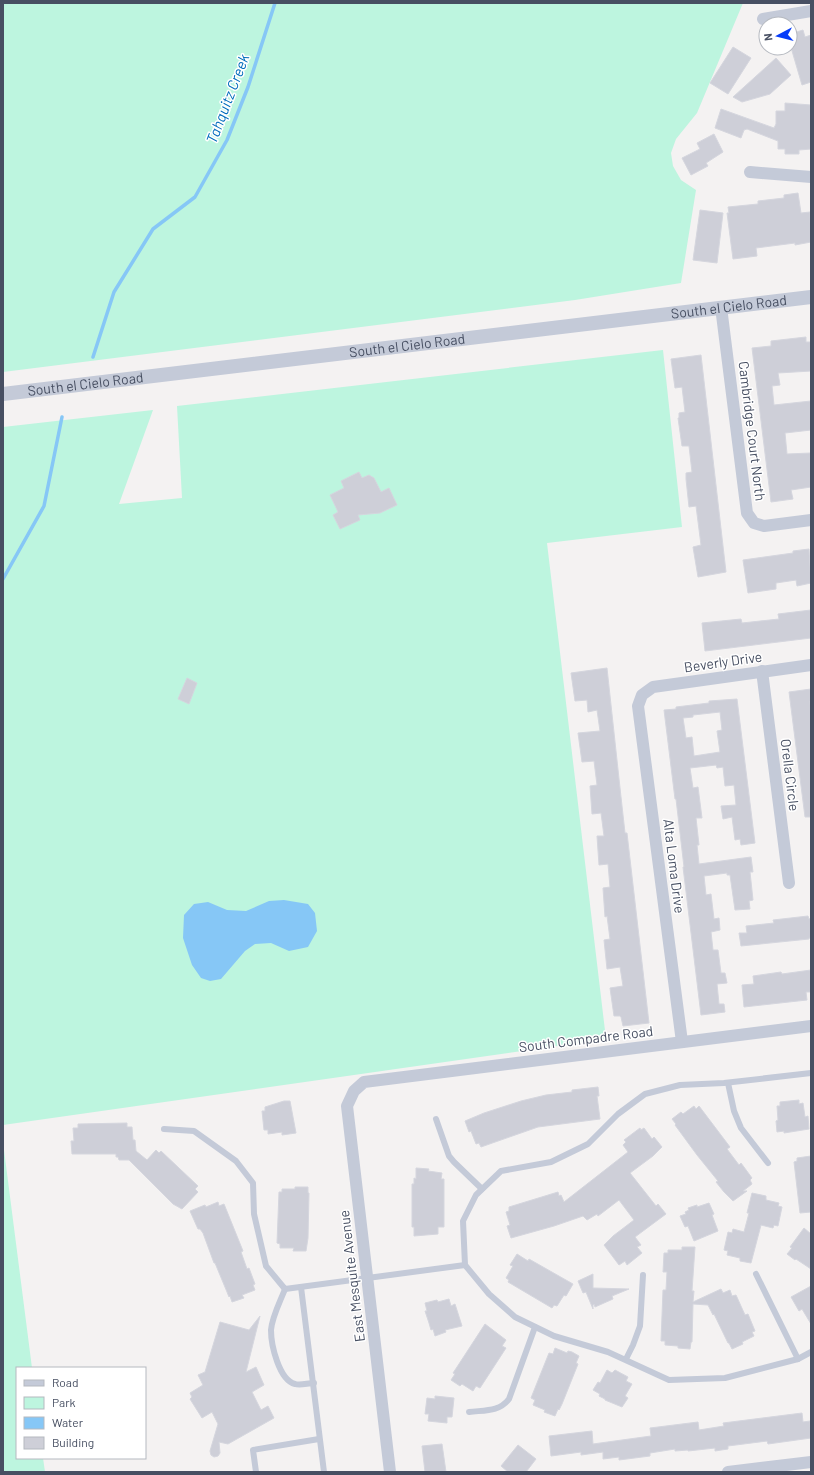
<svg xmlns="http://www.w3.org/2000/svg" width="814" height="1475" font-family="Barlow,sans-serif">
<rect width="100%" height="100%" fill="#f4f2f2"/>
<g fill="#bdf5df">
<polygon points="3,3 743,3 697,113 676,139 671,153 673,166 681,180 696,190 681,283 575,300 3,372"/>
<polygon points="663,350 682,527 547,543 606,1039 3,1125 3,427 153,410 119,504 182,498 177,406"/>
<polygon points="3,1142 32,1368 17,1368 17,1458 43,1458 45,1472 3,1472"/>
</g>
<polygon fill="#86c7f6" points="284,900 308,904 315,913 317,931 308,947 289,951 271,943 255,944 245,951 221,979 210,981 201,978 192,965 183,938 184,915 194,904 208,902 227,910 246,911 269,901"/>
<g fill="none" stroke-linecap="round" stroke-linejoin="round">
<g stroke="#86c7f6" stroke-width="3.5">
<polyline points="93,357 114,292 153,229 195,197 227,140 248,87 275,3"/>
<polyline points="3,579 44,506 62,417"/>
</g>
</g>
<g fill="#cecfd8" stroke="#d5d6de" fill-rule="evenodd">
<polygon points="803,30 805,37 811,35 811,82 802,85 790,44 790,34"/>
<polygon points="733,47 751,58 728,94 710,83"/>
<polygon points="776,58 791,75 770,94 742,102 733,97"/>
<polygon points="785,103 811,105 811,149 799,150 799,154 785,154 785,149 778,149 778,141 747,129 744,130 741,138 715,128 721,109 774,128 776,124 776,111 785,111"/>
<polygon points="714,134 723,152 706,163 708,166 691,175 682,158 700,149 697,143"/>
<polygon points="798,193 801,213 810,212 811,242 795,245 795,243 756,248 757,256 733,259 727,213 729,213 728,207 758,204 758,201 784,198 784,195"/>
<polygon points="700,210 723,213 717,263 693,260"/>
<polygon points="806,337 806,342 811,342 811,371 778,373 780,385 772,386 774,405 811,401 811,430 785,433 787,454 811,453 811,487 791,490 793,499 771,502 752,348 771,346 771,341"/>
<polygon points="701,355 726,572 698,577 693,547 701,545 696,506 689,507 686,479 686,473 692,472 689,446 682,446 678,418 679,418 679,413 685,412 682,387 675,388 671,359"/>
<polygon points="359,472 362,478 369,475 374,478 381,492 389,488 397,505 380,513 358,515 360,520 340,529 333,515 338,512 330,495 344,488 341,481"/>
<polygon points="809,549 811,583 797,586 796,580 776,583 776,589 748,593 743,560 793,553 793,551"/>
<polygon points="811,610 811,638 705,651 702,623 741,619 742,623 779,619 778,614"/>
<polygon points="607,668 621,797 625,833 627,833 649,1023 623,1026 621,1017 620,1016 614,1016 610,988 623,986 620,967 607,969 604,940 610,939 607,916 605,917 603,888 610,887 608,864 599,865 597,836 604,836 601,813 592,814 590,786 597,785 594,761 582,762 578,733 600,731 597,710 588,712 587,700 575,701 571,673"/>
<polygon points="187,678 197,683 189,704 178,699"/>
<polygon points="811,689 811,701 810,701 811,713 811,817 805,817 789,692"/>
<path d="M737,699l18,144 -14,2 -1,-6 -5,1 -3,-23 -9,2 -2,-13 15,-1 -2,-20 -9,1 -2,-19 -6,1 -1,-3 -26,3 3,20 5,-1 4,31h-6l3,27h-2l2,19 52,-7 2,15h-3l3,28 -4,1 1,8 -15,1 -5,-35h-3v-2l-23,3 2,19 5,-1 3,25 5,-1 1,12 -9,2 2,18h5l3,23h4l2,10 -10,1 2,20h5l1,8 -24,3 -18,-148h1l-8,-68h-1l-11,-89 12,-1v-2l33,-4v-2zM720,712l2,18 -5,1 3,21 -26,4 -2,-19 -6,1 -3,-20 10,-1v-2z"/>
<polygon points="808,916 809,919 811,918 811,938 809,938 809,939 741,946 739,933 747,933 746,926 774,923 773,920"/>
<polygon points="811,970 811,992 806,992 807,1000 744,1007 742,985 754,984 753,976 781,972 782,974"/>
<polygon points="598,1087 599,1096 597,1096 600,1119 538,1127 481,1147 479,1143 476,1144 471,1131 469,1132 465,1121 484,1113 521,1101 546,1095 572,1092 572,1090"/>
<polygon points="799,1100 799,1104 803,1103 805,1117 808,1116 809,1129 784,1133 784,1131 777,1132 776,1121 778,1120 777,1106 780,1106 780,1102"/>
<polygon points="284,1101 290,1101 296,1133 282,1135 282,1132 268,1134 268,1130 264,1130 262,1111 265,1111 265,1107"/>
<polygon points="694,1106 696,1109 699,1106 730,1147 727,1149 739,1165 741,1163 752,1178 750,1180 752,1184 743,1191 747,1191 733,1201 724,1192 716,1182 718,1181 697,1155 675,1125 676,1124 672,1119 681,1112 683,1114"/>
<polygon points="127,1123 127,1127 132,1127 133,1140 135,1140 136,1151 147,1160 156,1150 159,1153 161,1151 198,1186 195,1189 198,1192 182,1209 173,1204 129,1160 119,1160 118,1157 116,1157 116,1154 72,1154 71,1141 74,1141 73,1128 78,1128 78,1124"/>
<polygon points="640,1128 641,1130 644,1128 652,1139 654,1137 662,1147 653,1156 630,1173 656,1206 658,1204 666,1214 635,1237 641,1245 637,1247 642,1253 627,1265 625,1261 619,1265 604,1245 613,1236 634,1220 619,1200 598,1216 597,1214 587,1220 583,1216 554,1226 511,1238 507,1226 510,1225 506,1212 509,1211 509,1207 558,1192 559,1196 561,1195 564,1202 628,1152 623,1145 626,1142 624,1140"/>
<polygon points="811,1156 811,1212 800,1213 794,1162 797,1161 797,1158"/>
<polygon points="416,1168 429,1169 428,1171 442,1173 441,1179 444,1179 444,1227 438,1227 438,1234 414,1236 414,1227 412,1227 412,1184 414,1184 414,1178 416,1179"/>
<polygon points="295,1187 308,1187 308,1193 309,1193 308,1238 306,1251 293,1251 294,1248 280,1248 280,1244 277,1243 279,1192 282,1192 282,1189 295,1189"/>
<polygon points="752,1193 766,1196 766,1200 779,1203 778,1206 782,1207 778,1226 774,1225 773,1228 761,1225 751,1263 740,1261 740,1258 727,1255 728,1251 724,1250 728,1232 732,1233 733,1229 744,1232 749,1213 747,1213"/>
<polygon points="218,1202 219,1206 224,1204 243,1251 241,1252 247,1269 249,1268 255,1284 253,1285 255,1290 242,1295 244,1298 232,1302 230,1296 229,1297 227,1292 215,1263 214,1263 203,1233 200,1229 198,1229 190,1211 205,1205 206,1207"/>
<polygon points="709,1203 714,1214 712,1215 718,1231 694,1241 688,1226 685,1227 680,1216 686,1214 685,1212 689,1210 688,1208 697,1205 697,1207"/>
<polygon points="804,1228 811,1234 811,1269 796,1259 795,1260 787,1254 792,1248 790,1247"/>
<polygon points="682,1247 695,1247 692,1291 694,1291 693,1302 721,1289 723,1293 730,1290 732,1296 736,1295 745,1315 748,1314 755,1331 752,1332 754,1336 742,1342 743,1344 732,1349 729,1343 728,1343 714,1314 713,1315 708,1305 693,1304 692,1342 691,1342 690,1349 678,1348 678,1346 665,1345 665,1341 661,1341 663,1290 666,1290 667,1272 663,1272 664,1253 668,1253 668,1250 682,1250"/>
<polygon points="517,1254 528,1261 529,1259 573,1284 566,1296 564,1295 557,1306 554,1305 552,1308 508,1282 509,1280 506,1278 513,1266 510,1265"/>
<polygon points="593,1274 593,1288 629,1289 612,1296 613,1299 595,1307 594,1304 593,1305 593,1309 586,1292 583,1293 578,1281"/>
<polygon points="811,1286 811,1324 802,1309 799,1311 791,1297"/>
<polygon points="449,1299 451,1306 455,1304 462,1326 445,1330 446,1332 435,1336 433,1329 431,1330 429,1323 425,1311 427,1311 425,1303 437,1300 438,1302"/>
<polygon points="260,1316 246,1372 256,1367 264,1385 252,1392 261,1410 268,1406 274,1418 228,1444 219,1442 220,1453 218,1456 214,1457 211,1455 210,1451 218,1424 212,1412 202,1418 190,1399 192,1397 190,1393 203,1385 198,1375 205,1372 220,1322 249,1330"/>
<polygon points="485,1324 506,1340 502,1346 506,1348 480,1388 476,1386 473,1391 462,1384 460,1386 451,1380 455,1374 453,1373 457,1367"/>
<polygon points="555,1348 567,1353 568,1351 572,1352 579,1356 576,1363 578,1364 562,1404 559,1410 558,1409 555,1416 544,1412 545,1410 533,1405 535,1400 531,1398 549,1353 553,1354"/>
<polygon points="607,1370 612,1373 615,1370 628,1377 626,1381 632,1384 625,1396 628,1398 622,1407 605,1400 605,1399 599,1396 600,1394 593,1390 598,1382 600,1383"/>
<polygon points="435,1396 454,1398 452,1417 447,1417 447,1423 428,1421 429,1414 425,1414 427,1398 435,1399"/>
<polygon points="802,1413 803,1422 810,1421 811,1438 768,1444 767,1441 728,1446 728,1449 715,1451 715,1448 688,1451 688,1450 675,1451 675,1449 650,1453 650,1456 619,1460 619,1457 603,1459 603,1452 581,1455 581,1452 551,1456 549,1436 592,1431 593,1444 651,1436 650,1428 698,1422 699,1430 724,1426 723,1423"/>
<polygon points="442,1444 446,1472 425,1472 422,1446"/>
<polygon points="518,1445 536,1459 526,1472 508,1472 501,1466"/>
</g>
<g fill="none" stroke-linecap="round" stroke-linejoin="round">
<g stroke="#c4cad8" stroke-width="6">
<polyline points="811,1073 724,1083 680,1085 645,1094 618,1114 588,1144 551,1162 501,1171 476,1195 463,1221 465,1265 489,1294 515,1317 554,1336 608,1352 669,1380 725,1378 798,1359 811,1352"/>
<polyline points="728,1083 734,1111 741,1128 768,1163"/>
<polyline points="436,1119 449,1156 454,1162 482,1189"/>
<polyline points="164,1129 194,1131 236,1161 253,1183 254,1214 266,1266 285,1289 465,1265"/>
<polyline points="756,1274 798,1359"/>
<polyline points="301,1287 324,1472"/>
<path d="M285,1289c-5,13 -13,28 -14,41 0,15 8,50 24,54 5,2 13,-1 19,-1"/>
<polyline points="626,1359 633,1345 640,1326 643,1275"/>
<path d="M469,1412c16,-2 30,0 40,-13l26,-72"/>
<polyline points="256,1472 253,1450 319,1439"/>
</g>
<g stroke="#c4cad8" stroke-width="12">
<polyline points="763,19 811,11"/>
<polyline points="750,172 811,177"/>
<polyline points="721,307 747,513 754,523 764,526 811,520"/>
<polyline points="762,671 789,883"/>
<polyline points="682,1042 638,706 642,695 653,687 811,665"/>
<polyline points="390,1472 347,1106 354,1091 364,1082 811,1026"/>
<polyline points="728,1472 811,1462"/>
</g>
<path stroke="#c4cad8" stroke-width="14" id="s1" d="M3,394l808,-97"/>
</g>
<g text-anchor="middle" stroke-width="3" stroke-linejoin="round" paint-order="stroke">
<g font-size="14" fill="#474f62" stroke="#fff">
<text dy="5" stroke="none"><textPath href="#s1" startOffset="731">South el Cielo Road</textPath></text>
<text dy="5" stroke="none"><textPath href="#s1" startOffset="407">South el Cielo Road</textPath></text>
<text dy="5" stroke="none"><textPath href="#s1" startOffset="83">South el Cielo Road</textPath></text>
<text transform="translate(752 431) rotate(83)" y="5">Cambridge Court North</text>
<text transform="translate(723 662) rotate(-8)" y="5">Beverly Drive</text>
<text transform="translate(790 775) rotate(83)" y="5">Orella Circle</text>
<text transform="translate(674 866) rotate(83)" y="5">Alta Loma Drive</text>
<text transform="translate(586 1039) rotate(-7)" y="5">South Compadre Road</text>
<text transform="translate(352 1276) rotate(-97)" y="5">East Mesquite Avenue</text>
</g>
<g font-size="15" font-style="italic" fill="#006cbc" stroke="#fff">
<text transform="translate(228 99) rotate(-69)" y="5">Tahquitz Creek</text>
</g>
</g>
<rect width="814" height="1475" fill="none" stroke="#474f62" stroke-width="8"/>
<rect x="16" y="1367" width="130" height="92" fill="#ffffff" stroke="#b5b9c0"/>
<rect x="24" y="1380" width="20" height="6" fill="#c4cad8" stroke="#b5b9c0"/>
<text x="52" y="1387" font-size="12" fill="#474f62">Road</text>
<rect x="24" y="1397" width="20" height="12" fill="#bdf5df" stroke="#b5b9c0"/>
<text x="52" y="1407" font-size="12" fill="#474f62">Park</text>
<rect x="24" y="1417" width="20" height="12" fill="#86c7f6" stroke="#b5b9c0"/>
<text x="52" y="1427" font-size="12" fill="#474f62">Water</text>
<rect x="24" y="1437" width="20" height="12" fill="#cecfd8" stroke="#b5b9c0"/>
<text x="52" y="1447" font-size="12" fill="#474f62">Building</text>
<g transform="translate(778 36) rotate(263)"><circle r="19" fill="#ffffff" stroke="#b5b9c0"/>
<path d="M0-3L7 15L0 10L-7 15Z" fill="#073cf9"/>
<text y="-6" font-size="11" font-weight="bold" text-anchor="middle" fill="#474f62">N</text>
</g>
</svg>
